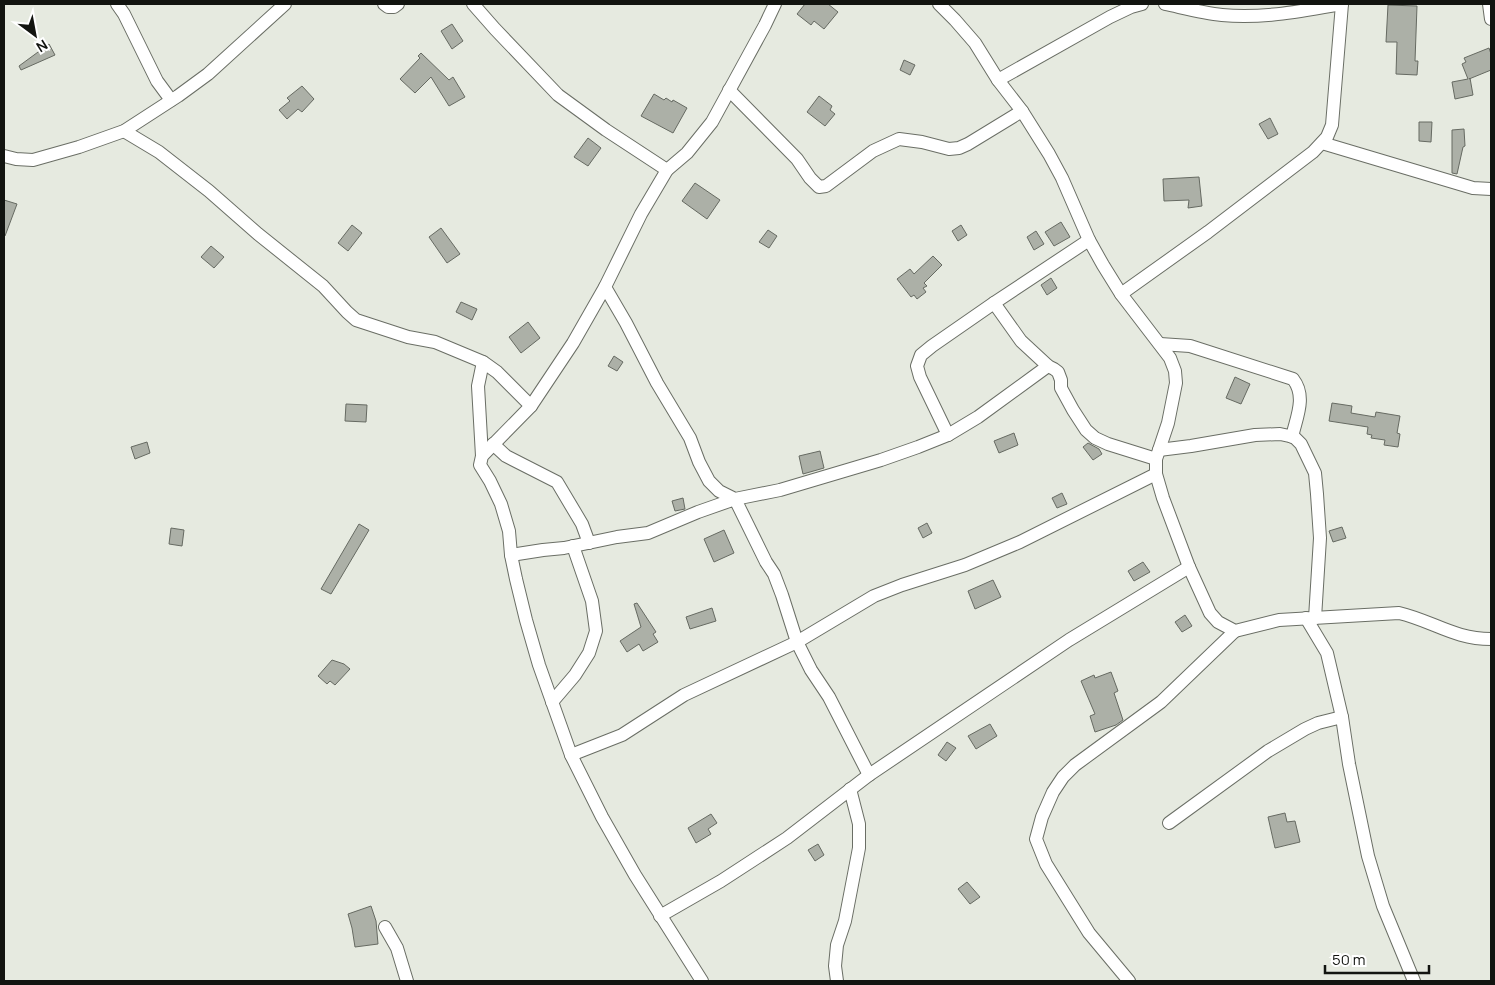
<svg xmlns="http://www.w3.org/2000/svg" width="1495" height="985" font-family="Manrope,sans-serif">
<rect width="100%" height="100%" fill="#e6eae0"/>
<g fill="#acb0a7" stroke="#666a62">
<polygon points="805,4 828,4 838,12 824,29 814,21 811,25 797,14"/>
<polygon points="1388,5 1417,6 1415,61 1418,61 1417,75 1396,74 1397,42 1386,42"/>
<polygon points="452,24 463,41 452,49 441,31"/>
<polygon points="49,44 55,55 21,70 19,66"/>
<polygon points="1489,48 1491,54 1491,70 1469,79 1470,78 1473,95 1455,99 1452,82 1468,79 1462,64 1466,62 1464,58"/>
<polygon points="421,53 449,80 453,77 465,97 449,106 431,77 415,93 400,79 420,58 418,56"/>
<polygon points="904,60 915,65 910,75 900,70"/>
<polygon points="302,86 314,99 302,112 298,109 287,119 279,110 290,101 287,98"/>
<polygon points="654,94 664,100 666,98 672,102 673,100 687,108 673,133 641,116"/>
<polygon points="819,96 832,106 830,110 835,114 825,126 807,112"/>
<polygon points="1270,118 1278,134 1268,139 1259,124"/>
<polygon points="1419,122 1432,122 1431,142 1419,141"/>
<polygon points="1464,129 1465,146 1463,147 1457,174 1452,173 1452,130"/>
<polygon points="588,138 601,148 588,166 574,157"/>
<polygon points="1199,177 1202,206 1188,208 1189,200 1164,201 1163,179"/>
<polygon points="695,183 720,200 707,219 682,201"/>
<polygon points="4,200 17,204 5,236 4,236"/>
<polygon points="1061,222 1070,237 1054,246 1045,232"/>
<polygon points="352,225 362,233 348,251 338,243"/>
<polygon points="961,225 967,235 958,241 952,231"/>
<polygon points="441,228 460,254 447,263 429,237"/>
<polygon points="768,230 777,236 769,248 759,242"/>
<polygon points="1036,231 1044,244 1034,250 1027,237"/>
<polygon points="211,246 224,257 214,268 201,257"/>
<polygon points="933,256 942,265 924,283 927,286 923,288 926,292 917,299 914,295 911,297 897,279 910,269 914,274"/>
<polygon points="1051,278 1057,288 1047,295 1041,285"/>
<polygon points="461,302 477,309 472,320 456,312"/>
<polygon points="528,322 540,338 521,353 509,337"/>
<polygon points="614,356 623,362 617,371 608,366"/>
<polygon points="1235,377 1250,384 1241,404 1226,398"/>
<polygon points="1332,403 1352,406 1351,413 1375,417 1376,412 1400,416 1397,433 1400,434 1398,447 1384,445 1385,440 1371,438 1372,435 1367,434 1368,427 1329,421"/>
<polygon points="346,404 367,405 366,422 345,421"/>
<polygon points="1014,433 1018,445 999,453 994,441"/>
<polygon points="147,442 150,453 135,459 131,447"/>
<polygon points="1088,443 1099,449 1102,454 1093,460 1083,447"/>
<polygon points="820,451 824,468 803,474 799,456"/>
<polygon points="1062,493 1067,504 1057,508 1052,498"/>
<polygon points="683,498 685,509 675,511 672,501"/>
<polygon points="927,523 932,533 923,538 918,528"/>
<polygon points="359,524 369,530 331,594 321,589"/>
<polygon points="1342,527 1346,538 1333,542 1329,531"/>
<polygon points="171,528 184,530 182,546 169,544"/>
<polygon points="724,530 734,553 714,562 704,539"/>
<polygon points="1143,562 1150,572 1134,581 1128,571"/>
<polygon points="993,580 1001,597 975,609 968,591"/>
<polygon points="637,603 656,632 653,634 658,642 643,651 639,644 627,652 620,641 641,627 634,604"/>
<polygon points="712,608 716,621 690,629 686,617"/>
<polygon points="1185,615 1192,626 1182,632 1175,622"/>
<polygon points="332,660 344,664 350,669 335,685 330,681 327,684 318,676"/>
<polygon points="1111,672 1118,691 1114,693 1123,720 1116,725 1095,732 1090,716 1095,714 1081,681 1094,675 1095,678"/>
<polygon points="990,724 997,736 976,749 968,736"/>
<polygon points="947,742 956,748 946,761 938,755"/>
<polygon points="1285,813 1287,822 1295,821 1300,842 1275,848 1268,817"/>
<polygon points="711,814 717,823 708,829 711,834 696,843 688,828"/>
<polygon points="818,844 824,855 815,861 808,850"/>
<polygon points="967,882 980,897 970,904 958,889"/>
<polygon points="371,906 376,921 378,944 355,947 352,928 348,914"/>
</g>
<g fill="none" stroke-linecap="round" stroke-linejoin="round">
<g stroke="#6a6e65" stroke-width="14">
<g id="minor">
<polyline points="117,4 124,14 157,81 171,100"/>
<polyline points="384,4 388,7 394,7 398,4"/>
<polyline points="473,4 495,29 558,95 606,130 667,170"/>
<path d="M939,4l16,16 20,23 23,37 24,31 27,43 13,24 27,62 14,25 18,29 49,64 5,13 1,12 -8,40 -12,36v15l7,24 26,69 21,46 8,9 17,9 44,-11 120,-7c34,8 55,26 92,26"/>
<path d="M1165,4c19,4 38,9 57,11 40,4 80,-4 120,-11"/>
<polyline points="1489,4 1491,19"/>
<polyline points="998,80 1110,17 1131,7 1142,4"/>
<polyline points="729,90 797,159 810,178 819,187 826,186 873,151 899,139 922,142 949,149 959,148 968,144 1022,111"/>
<polyline points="124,131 159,152 209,191 258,234 323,286 347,312 356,320 408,337 435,342 483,362 497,372 531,406"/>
<polyline points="1322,143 1473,188 1491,189"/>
<polyline points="4,156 16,159 33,160 79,147 124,131 178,96 208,74 285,4"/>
<polyline points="605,287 626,323 657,383 690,438 699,462 709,481 719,491 735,499 780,490 881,460 918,447 948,435 978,417 1048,366"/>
<polyline points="1121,294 1208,232 1313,152 1327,137 1332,125 1342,4"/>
<polyline points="994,303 1021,341 1048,366 1054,369 1058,372 1061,380 1061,388 1073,410 1086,430 1095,438 1108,444 1156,459"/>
<path d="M1160,344l30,2 103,33c14,18 3,39 -1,58"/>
<polyline points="948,435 920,377 917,366 921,355 932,346 994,303 1089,240"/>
<polyline points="493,444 506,456 557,482 582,524 589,543"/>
<polyline points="1159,450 1191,446 1255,435 1280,434 1294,437 1301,444 1315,473 1317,494 1320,538 1315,618"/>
<polyline points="482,456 478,386 483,362"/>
<polyline points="511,555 543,550 564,548 617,537 648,533 698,512 735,499 766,562 774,574 782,595 797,642 811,670 829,697 869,775"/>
<polyline points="1306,618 1327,653 1342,717 1349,764 1368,856 1383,906 1414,981"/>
<polyline points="552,702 575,675 589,653 596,631 592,601 573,546"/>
<polyline points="571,755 622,735 684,695 797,642 874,596 902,585 965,565 1020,542 1156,474"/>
<polyline points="1169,823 1268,751 1305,729 1318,723 1342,717"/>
<polyline points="660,916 721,881 787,838 869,775 1069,640 1189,567"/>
<polyline points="385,927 397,948 407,981"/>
<polyline points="702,981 635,875 602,817 571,755 539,665 526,620 516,579 511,555 509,531 501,504 490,481 480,465 482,456 531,406 573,343 605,287 641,214 667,170 687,153 712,122 765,25 775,4"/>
<polyline points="837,981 835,966 837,945 845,921 859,848 859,824 850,789"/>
<polyline points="1129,981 1089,933 1046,864 1036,839 1042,817 1053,792 1063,777 1075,765 1161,702 1235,631"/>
</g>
</g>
<use href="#minor" stroke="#fff" stroke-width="12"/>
</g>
<rect width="1495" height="985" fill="none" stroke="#121410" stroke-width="10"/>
<g transform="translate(35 35) rotate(148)" stroke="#ffffff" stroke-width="4" paint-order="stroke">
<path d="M0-4L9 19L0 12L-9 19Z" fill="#121410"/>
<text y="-8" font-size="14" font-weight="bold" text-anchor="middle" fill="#121410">N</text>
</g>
<path d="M1325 965v8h104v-8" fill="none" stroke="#121410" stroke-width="2.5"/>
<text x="1332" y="965" font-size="15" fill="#121410" stroke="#ffffff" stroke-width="4" paint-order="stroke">50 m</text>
</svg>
